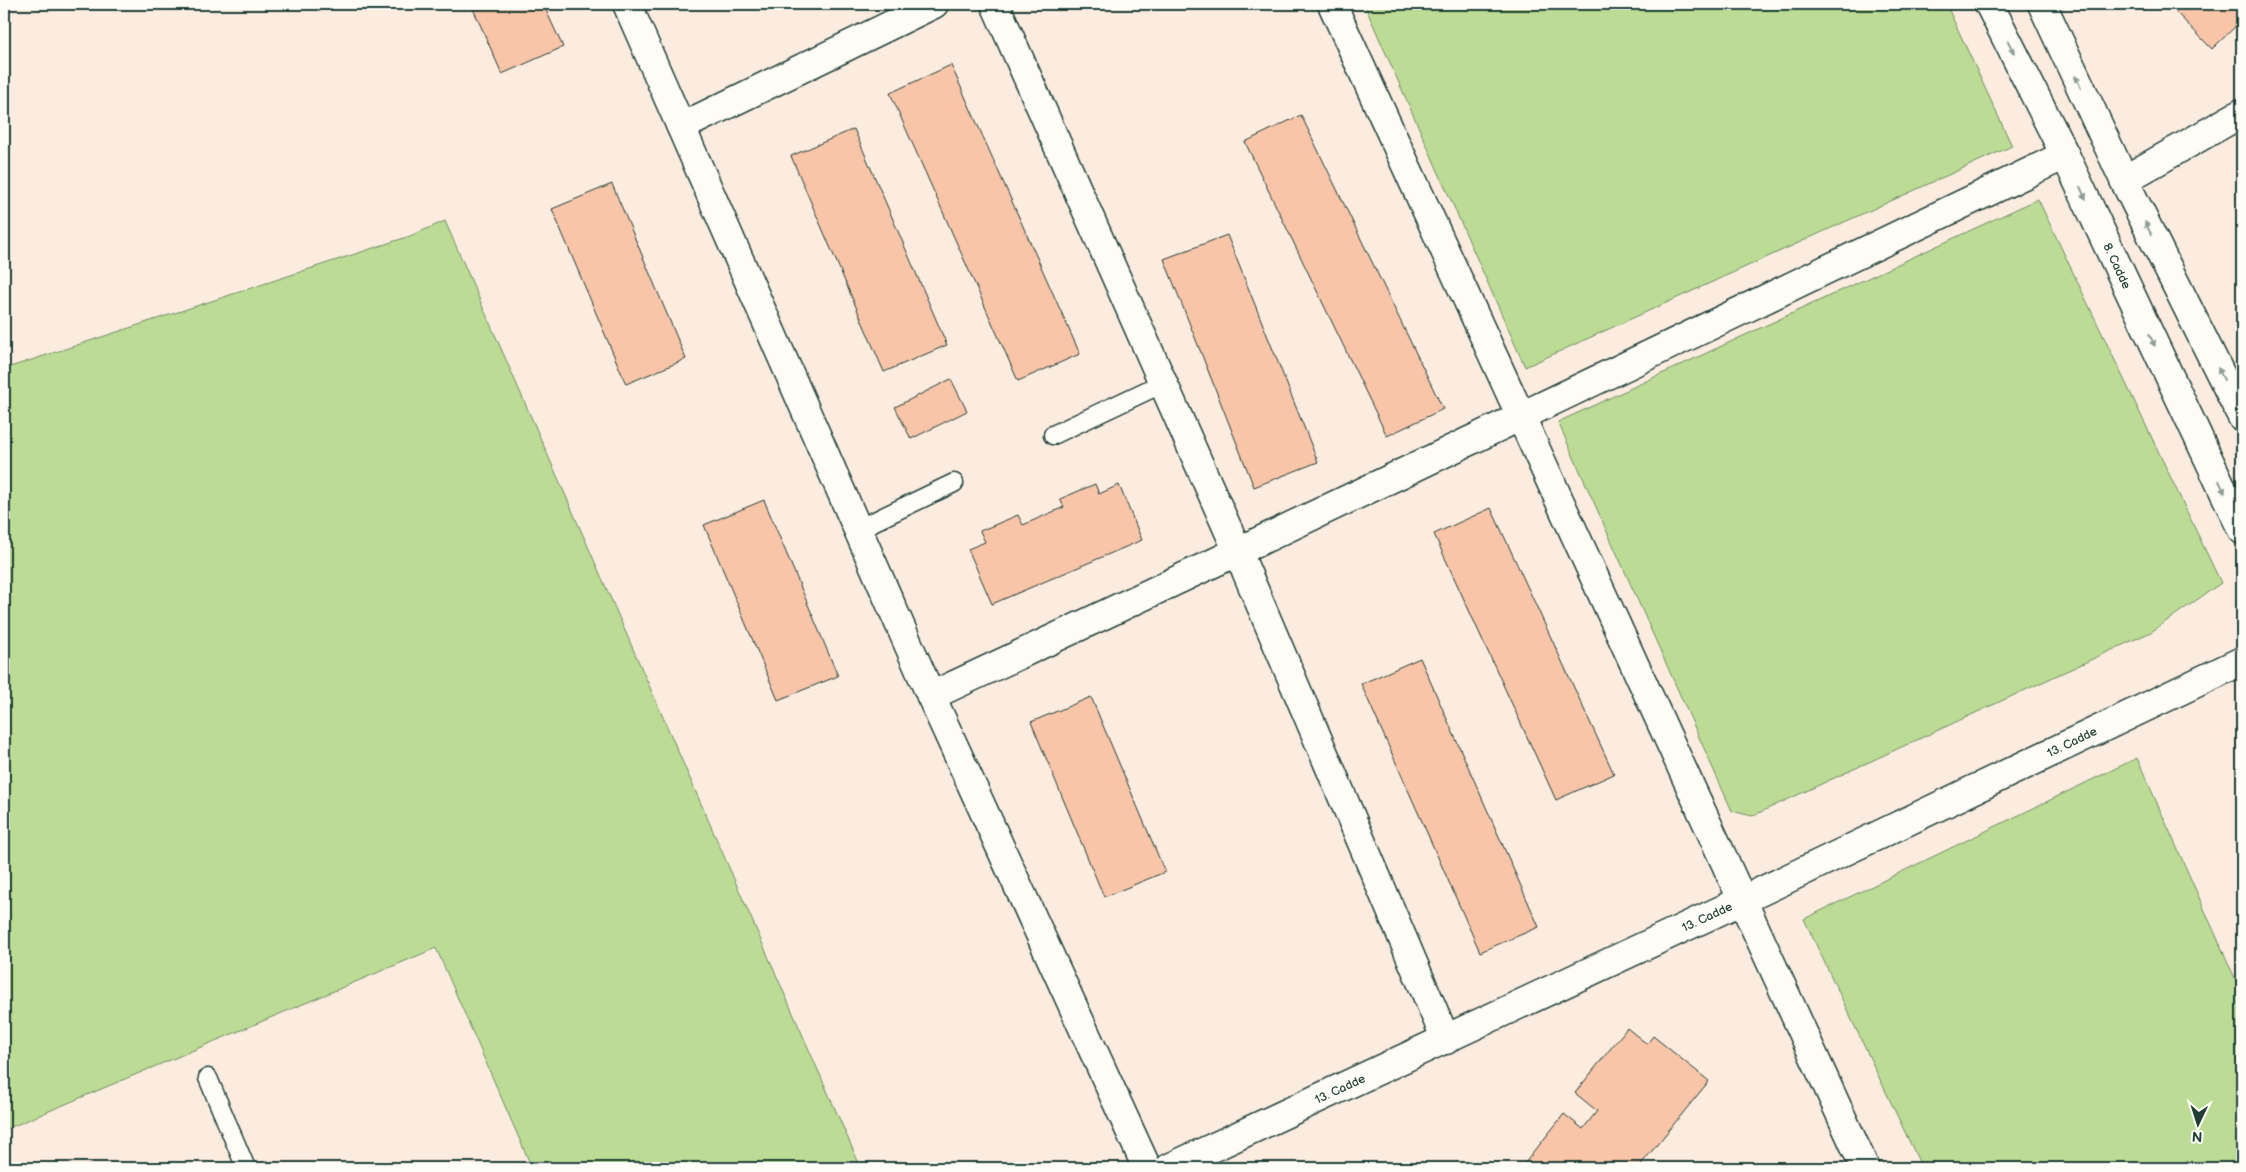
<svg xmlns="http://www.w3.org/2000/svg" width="2246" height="1172" font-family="'Balsamiq Sans',sans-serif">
<rect width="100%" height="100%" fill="#fcece0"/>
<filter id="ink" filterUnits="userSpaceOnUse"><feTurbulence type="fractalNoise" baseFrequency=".02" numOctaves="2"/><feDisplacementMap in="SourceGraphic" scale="10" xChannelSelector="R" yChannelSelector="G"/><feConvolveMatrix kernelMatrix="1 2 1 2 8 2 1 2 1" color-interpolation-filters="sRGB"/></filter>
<g filter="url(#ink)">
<g fill="#bcdc95" stroke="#6e8c64">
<polygon points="1364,4 1946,4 2012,146 1525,367"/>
<polygon points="2038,199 2221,583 2151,632 1752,816 1732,811 1558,422"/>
<polygon points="445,221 861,1168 532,1168 436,948 4,1130 4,369 410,236"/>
<polygon points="2137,758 2242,994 2242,1168 1922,1168 1804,919"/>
</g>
<g fill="#f9c5a9" stroke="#1f3d34">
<polygon points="471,4 543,4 563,47 502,74"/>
<polygon points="2168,4 2242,4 2242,20 2212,49"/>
<polygon points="951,65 1080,354 1018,381 890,93"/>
<polygon points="1301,115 1443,409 1387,436 1245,142"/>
<polygon points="854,129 947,345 884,372 791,156"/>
<polygon points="612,184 686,359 626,384 552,209"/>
<polygon points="1227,235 1318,462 1254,487 1164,259"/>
<polygon points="951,379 967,411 911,439 895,407"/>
<polygon points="1095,484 1099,494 1119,485 1142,540 992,604 968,549 985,542 980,531 1018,515 1023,525 1064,507 1060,499"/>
<polygon points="764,500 838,676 778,700 704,525"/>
<polygon points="1491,508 1614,774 1556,800 1434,534"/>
<polygon points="1420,658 1539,927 1480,952 1361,684"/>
<polygon points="1091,697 1165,872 1104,897 1031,722"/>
<polygon points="1627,1028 1647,1044 1653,1036 1709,1081 1638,1168 1521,1168 1564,1114 1583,1129 1597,1111 1575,1093"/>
</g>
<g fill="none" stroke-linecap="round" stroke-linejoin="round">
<g stroke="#1f3d34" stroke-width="21">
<g id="lane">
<polyline points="1053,435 1163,383"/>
<polyline points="858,529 954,483"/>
<polyline points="208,1078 246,1168"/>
</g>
</g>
<g stroke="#1f3d34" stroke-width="31">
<g id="street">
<polyline points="627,4 931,696 1147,1168"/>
<polyline points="995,4 1238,552 1446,1040"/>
<polyline points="1332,4 1865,1168"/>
<polyline points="681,127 934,4"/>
<polyline points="2124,180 2242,113"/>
<path d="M931,696c380,-177 756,-360 1134,-541"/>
</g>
</g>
<g stroke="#1f3d34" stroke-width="31">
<g id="secondary">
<polyline points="1989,4 2065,155 2242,530"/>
<polyline points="2042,4 2124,180 2242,417"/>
<polyline points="1169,1168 1743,900 2242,661"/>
</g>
</g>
<use href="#lane" stroke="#fdfcf7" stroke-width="18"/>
<use href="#street" stroke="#fdfcf7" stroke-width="28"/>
<use href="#secondary" stroke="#fdfcf7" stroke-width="28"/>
</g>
<defs><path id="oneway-solid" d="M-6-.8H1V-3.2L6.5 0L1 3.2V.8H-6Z" transform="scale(1.25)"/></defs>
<g fill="#8e9c96">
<use href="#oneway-solid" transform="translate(2011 47) rotate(63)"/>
<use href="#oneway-solid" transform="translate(2078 82) rotate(-115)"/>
<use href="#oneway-solid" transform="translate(2083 193) rotate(65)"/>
<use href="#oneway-solid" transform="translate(2148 228) rotate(-116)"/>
<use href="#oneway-solid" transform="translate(2152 340) rotate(65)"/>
<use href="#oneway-solid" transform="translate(2221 374) rotate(-116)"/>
<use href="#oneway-solid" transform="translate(2222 487) rotate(65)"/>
</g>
</g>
<g text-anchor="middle" stroke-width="4" stroke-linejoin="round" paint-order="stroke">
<g font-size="12" fill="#1f3d34" stroke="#fdfcf7">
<text transform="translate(2117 266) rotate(65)" y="4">8. Cadde</text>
<text transform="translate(2072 742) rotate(-26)" y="4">13. Cadde</text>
<text transform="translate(1707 917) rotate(-25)" y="4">13. Cadde</text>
<text transform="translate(1340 1089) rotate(-25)" y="4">13. Cadde</text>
</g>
</g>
<rect width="2246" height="1172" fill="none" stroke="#fdfcf7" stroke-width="20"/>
<rect x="10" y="10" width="2226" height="1152" fill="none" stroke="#1f3d34" stroke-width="2" filter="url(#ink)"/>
<g transform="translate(2198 1124) rotate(184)" stroke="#fdfcf7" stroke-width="4" paint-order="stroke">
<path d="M0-4L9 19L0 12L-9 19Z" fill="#1f3d34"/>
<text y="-8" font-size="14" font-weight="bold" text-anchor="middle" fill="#1f3d34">N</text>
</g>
</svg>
